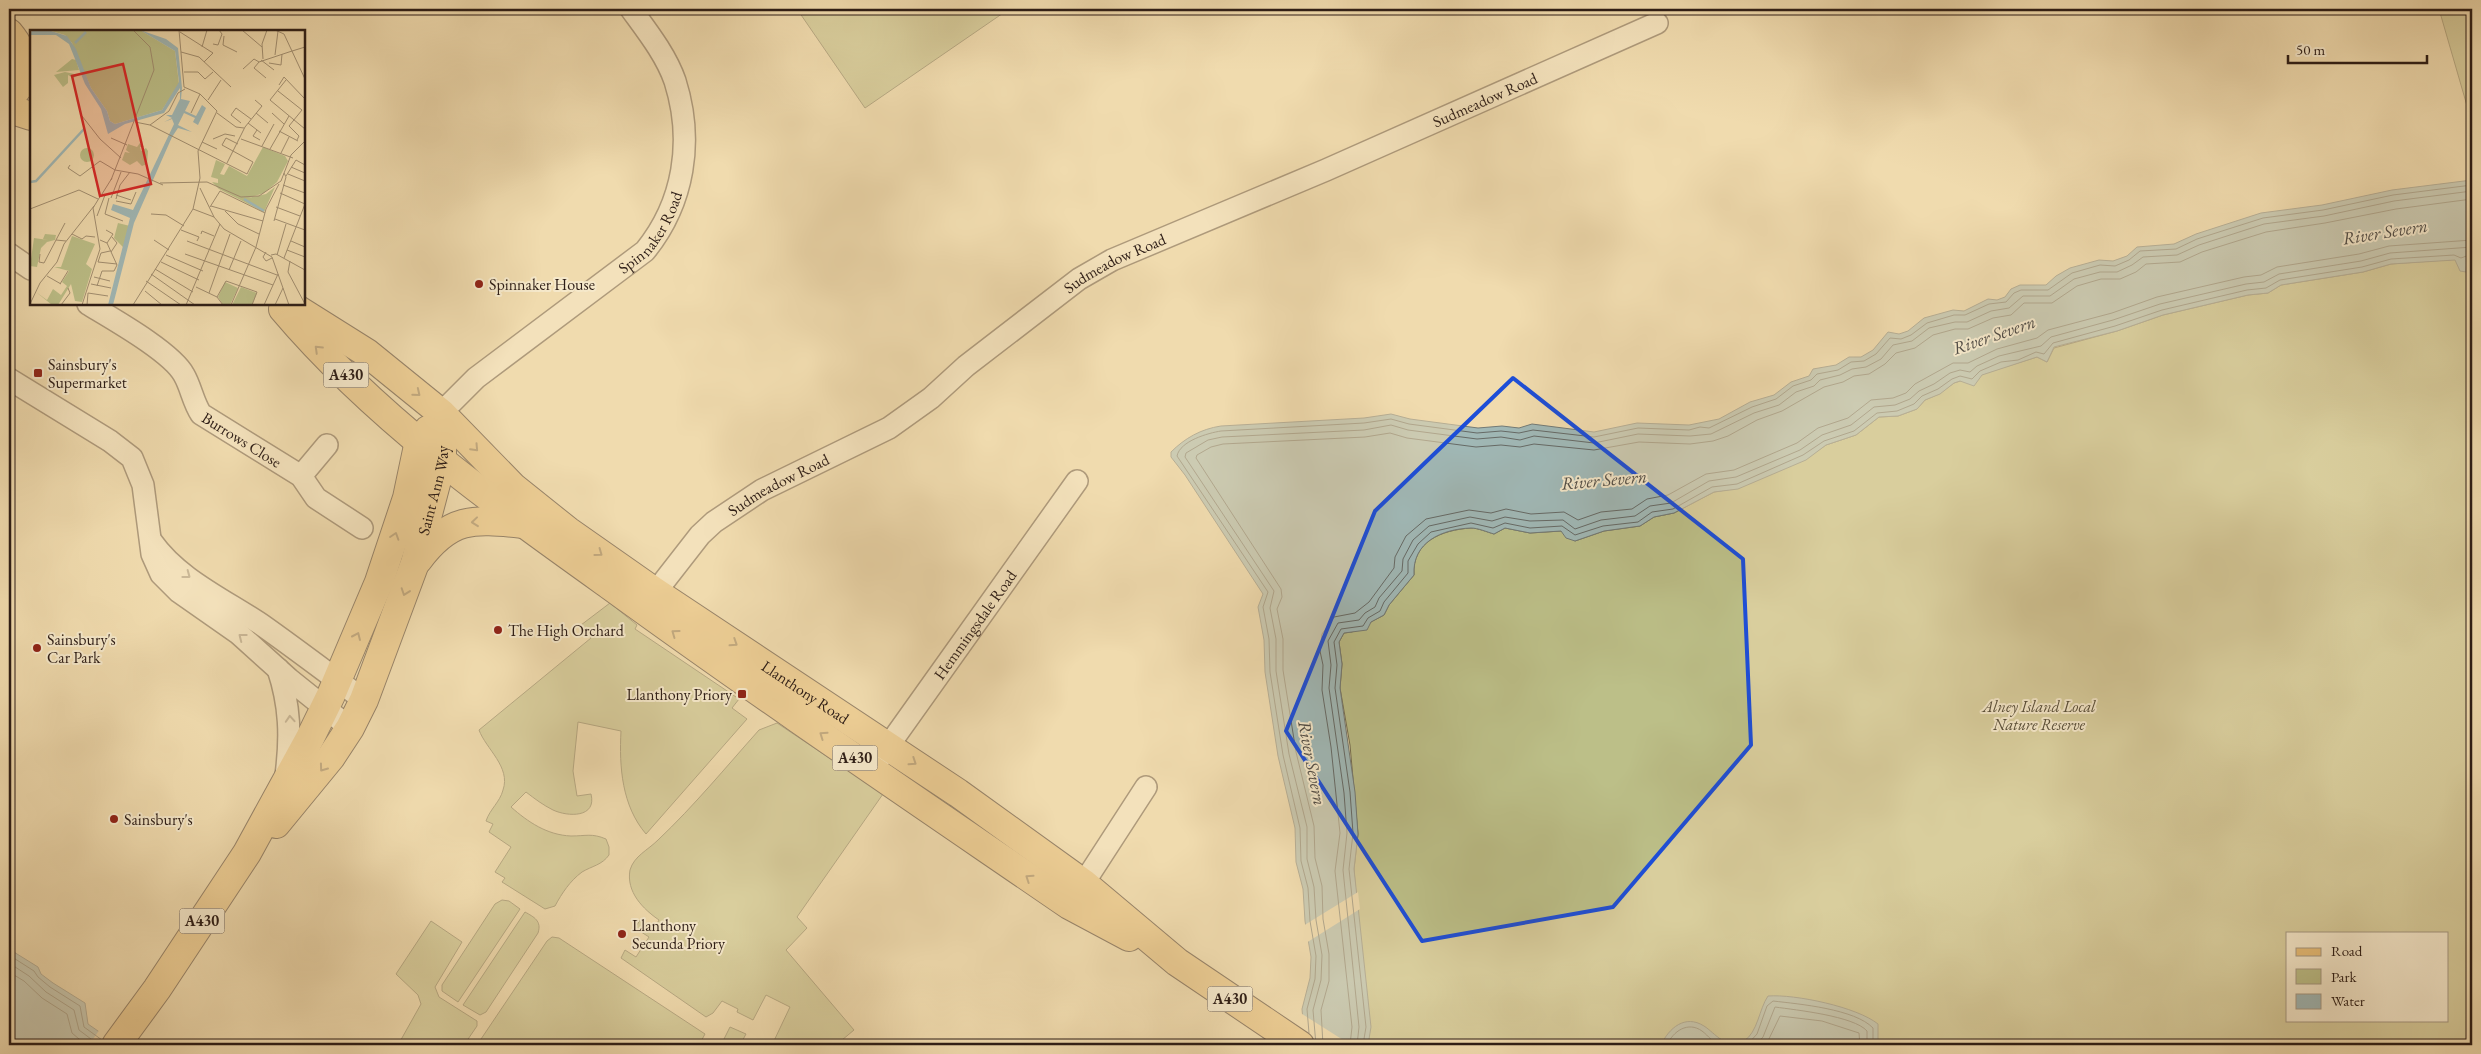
<svg xmlns="http://www.w3.org/2000/svg" width="2481" height="1054" font-family="'EB Garamond',serif">
<rect width="100%" height="100%" fill="#f0dbae"/>
<filter id="stains"><feTurbulence type="fractalNoise" baseFrequency=".004" numOctaves="4"/><feColorMatrix values="0 0 0 0 .2 0 0 0 0 .09 0 0 0 0 .02 0 0 0 .5 -.17"/></filter>
<radialGradient id="worn" r=".72"><stop offset=".6" stop-color="#630" stop-opacity="0"/><stop offset="1" stop-color="#630" stop-opacity=".3"/></radialGradient>
<g fill="#bcbf88" stroke="#746e4f" fill-rule="evenodd">
<polygon points="797,9 1009,9 865,108"/>
<polygon points="2439,9 2472,9 2472,123"/>
<path d="M2472,258v787h-1105l-13,-176 4,-35 -8,-89 -10,-57 2,-24 -3,-22 5,-9 8,-1 32,-17 5,-10 25,-30c-2,-33 27,-45 57,-47 7,0 16,4 23,6l11,-6 25,5 31,-2 14,10 29,-10 36,-5 14,-9 20,-4 40,-21 24,-4 72,-32 16,-11 30,-10 23,-18 19,-1 19,-7 8,-9 14,-6 15,-11 83,-26 10,5 7,-14 63,-17 46,-16 85,-20 20,-2 13,-8 82,-13 28,-8zM2287,933h160v87h-160z"/>
<path d="M610,603l27,22 -2,4 104,70 -7,9 15,11 -101,115c-24,-28 -27,-67 -25,-103l-43,-9 -5,49 4,25 14,-2c6,24 -23,23 -38,16 -10,-5 -18,-11 -27,-18l-15,15c17,15 36,28 60,29 15,0 21,-3 35,3l3,8v8c-7,10 -17,11 -27,17 -12,9 -20,21 -27,34l-10,3 -43,-27 3,-4 -10,-6 16,-25 -22,-15 4,-8 -7,-3c4,-12 14,-19 17,-31 8,-23 -17,-41 -24,-60l112,-92 -10,-13z"/>
<path d="M777,723l106,71 -86,123 10,11 -21,22 68,80 -18,15h-64l18,-38 -24,-12 -13,25 -16,-8 1,-3 -16,-8 -9,12 -7,4 -85,-59 4,-8 11,7 13,-20 -14,-9 5,-8 14,9 5,-9c-16,-11 -33,-28 -29,-50 4,-14 18,-20 28,-30 36,-34 68,-73 101,-110z"/>
<polygon points="502,900 509,901 520,909 458,1002 442,991 442,985 495,904"/>
<path d="M525,912c9,5 17,9 13,21l-52,79 -6,3 -17,-10z"/>
<polygon points="431,921 462,942 435,987 439,997 477,1021 477,1026 464,1045 398,1045 421,1004 418,995 396,974"/>
<polygon points="552,937 559,938 705,1034 699,1045 477,1045 547,941"/>
<polygon points="730,1027 746,1034 740,1045 721,1045"/>
</g>
<g fill="#a0b8b6" stroke="#727a76">
<path d="M2472,180v78l-5,1 -1,13 -6,-1 -5,-11 -64,4 -28,8 -82,13 -13,8 -20,2 -85,20 -46,16 -63,16 -7,15 -10,-5 -55,18 -8,11 -14,-5 -6,2 -14,11 -15,6 -8,9 -19,7 -19,1 -23,18 -30,10 -20,15 -68,29 -24,3 -40,21 -20,4 -14,9 -36,5 -29,10 -9,-3 -5,-7 -31,2 -25,-5 -11,6c-7,-2 -16,-6 -23,-6 -29,1 -59,14 -57,47l-25,30 -5,10 -13,7 -4,8 -23,3 -5,9 3,22 -2,24 15,104 3,42 -4,35 17,158 -3,18h-63l-3,-36 8,-31 1,-21 -6,-36 -2,-32 -7,-27 -1,-34 -17,-72 -13,-84 -1,-32 -6,-33 5,-13 -78,-119 -14,-18v-5c14,-14 30,-23 50,-26l143,-8 27,-4 19,5 68,9 24,-2 17,2 13,-4 62,8 43,-9 52,2 30,-6 31,-17 24,-7 17,-13 18,-6 4,-7 23,-4 13,-8h12l12,-7 15,-18 11,2 9,-3 16,-13 29,-8 11,1 24,-12 9,1 8,-3 6,-8 9,-4h26l10,-9 14,-8 29,-8 14,1 14,-5 10,-9 37,-3 22,-10 65,-21 61,-8 70,-15z"/>
<polygon points="9,949 38,967 41,974 53,983 85,1003 88,1024 118,1045 9,1045"/>
<path d="M1768,996c27,-2 89,11 110,28v21h-217c8,-17 24,-31 43,-19 11,7 23,25 40,15 14,-9 15,-32 24,-45z"/>
</g>
<g fill="#f0dbae">
<polygon points="1358,892 1360,909 1306,943 1303,926"/>
<polygon points="1299,1012 1351,1045 1302,1045"/>
<polygon points="100,1029 119,1043 121,1045 89,1045"/>
</g>
<g fill="none" stroke-linecap="round" stroke-linejoin="round">
<g stroke="#666a66" stroke-width="1">
<polyline points="9,955 34,971 38,977 50,987 80,1006 84,1027 102,1040"/>
<polyline points="9,963 29,976 46,992 74,1010 79,1030 99,1045"/>
<polyline points="9,972 24,981 42,998 67,1014 72,1033 86,1045"/>
<path d="M1309,1033l-2,-24 8,-30 1,-23 -6,-35 -2,-33 -7,-27 -1,-33 -17,-73 -13,-83 -1,-33 -6,-32 5,-15 -91,-136c3,-15 31,-23 44,-25l143,-8 27,-4 18,5 68,9 24,-2 18,2 14,-3 61,7 44,-9 51,2 11,-3 9,1 43,-21 24,-8 17,-13 18,-6 6,-6 21,-4 13,-8 13,-1 12,-7 14,-16 11,1 10,-4 16,-12 27,-8h11l24,-11 17,-2 8,-9 7,-3h27l24,-17 28,-8 15,1 14,-6 11,-9 36,-2 21,-10 66,-21 60,-8 70,-15 79,-10"/>
<polyline points="1316,1045 1313,1010 1321,980 1322,955 1316,920 1314,887 1307,859 1307,827 1289,754 1276,671 1276,639 1270,608 1274,591 1185,457 1186,453 1208,440 1222,437 1364,430 1391,425 1408,430 1477,439 1501,437 1520,440 1534,436 1594,443 1638,434 1690,436 1711,434 1754,413 1779,405 1796,392 1814,386 1820,380 1840,375 1852,369 1866,367 1881,359 1893,345 1912,341 1929,328 1955,322 1967,322 1991,311 2009,308 2023,296 2050,296 2074,279 2100,272 2117,272 2132,265 2143,257 2177,255 2199,245 2264,224 2324,216 2394,201 2472,191"/>
<polyline points="1323,1045 1321,1010 1329,981 1329,954 1323,919 1322,886 1315,858 1314,826 1296,752 1283,670 1283,639 1277,609 1282,597 1281,589 1196,458 1197,455 1211,447 1223,444 1365,437 1390,433 1407,438 1476,447 1501,445 1520,447 1534,444 1594,450 1639,442 1690,444 1713,441 1728,436 1757,420 1782,411 1824,387 1843,382 1854,376 1869,374 1885,364 1896,353 1915,348 1933,335 1955,329 1968,329 1993,318 2011,315 2024,303 2052,303 2077,286 2101,279 2120,279 2136,272 2146,264 2180,262 2202,252 2266,232 2325,223 2396,209 2472,199"/>
<polyline points="1350,1045 1352,1027 1335,871 1340,833 1331,747 1322,690 1323,665 1320,651 1322,634 1334,617 1355,613 1369,602 1394,568 1395,557 1406,536 1426,519 1469,510 1491,513 1506,509 1531,514 1564,512 1578,520 1601,512 1632,509 1647,499 1668,495 1706,474 1734,470 1797,443 1818,428 1848,418 1871,400 1893,398 1906,393 1915,384 1953,363 1968,363 1997,349 2037,338 2048,330 2112,313 2157,297 2244,277 2261,275 2277,267 2359,254 2389,246 2472,240"/>
<polyline points="1357,1045 1359,1027 1343,870 1347,833 1344,793 1329,688 1331,665 1328,641 1338,623 1359,620 1365,613 1375,607 1379,598 1402,571 1403,559 1413,540 1429,526 1470,517 1492,521 1505,517 1530,521 1563,520 1575,529 1601,520 1635,516 1650,506 1671,503 1709,481 1736,477 1800,450 1822,435 1851,425 1874,407 1895,405 1910,399 1919,391 1934,384 1950,373 1960,370 1970,372 1977,366 1999,356 2041,346 2051,337 2113,320 2160,304 2246,284 2264,282 2279,274 2361,261 2390,253 2472,247"/>
<polyline points="1363,1045 1366,1027 1349,869 1353,833 1350,792 1335,688 1337,665 1334,642 1341,629 1363,626 1368,618 1380,611 1384,602 1408,573 1408,561 1418,544 1431,532 1471,523 1493,528 1505,523 1530,528 1562,526 1575,535 1603,526 1638,522 1652,512 1673,509 1712,487 1737,484 1803,455 1824,441 1854,431 1877,413 1897,411 1914,404 1922,396 1938,389 1952,379 1960,376 1972,379 1980,371 2001,362 2018,360 2036,352 2044,354 2053,343 2115,326 2162,310 2247,290 2266,288 2280,280 2362,267 2391,259 2454,255 2461,258 2472,254"/>
<path d="M1667,1045c6,-14 21,-24 35,-14 7,5 10,12 19,14"/>
<path d="M1747,1045l10,-11 10,-28 6,-5c26,3 82,8 100,27v17"/>
<path d="M1756,1045l7,-8 12,-30c21,3 79,9 92,24v14"/>
<polyline points="1766,1045 1780,1016 1822,1021 1859,1033 1860,1045"/>
</g>
<g stroke="#5e4c3c" stroke-width="24">
<g id="minor">
<polyline points="9,254 31,269"/>
<path id="s1" d="M88,304c23,14 84,48 96,71 7,12 9,27 17,39l100,62 15,22 46,30"/>
<polyline points="9,379 110,441 132,458 143,485 152,554 161,574 179,592 239,634 289,679 350,728"/>
<path id="s2" d="M441,413l35,-35 169,-127c39,-48 49,-110 30,-170 -9,-26 -28,-50 -44,-72"/>
<polyline points="301,476 327,445"/>
<path d="M152,542c26,37 73,58 110,83 34,24 68,50 102,75"/>
<path id="s3" d="M647,603l53,-68 14,-13 48,-32 127,-62 42,-30 35,-32 113,-87 33,-19 214,-90 331,-147"/>
<path d="M278,669c12,36 13,68 8,106"/>
<path id="s4" d="M879,759l198,-278"/>
<polyline points="1076,895 1146,787"/>
</g>
</g>
<g stroke="#2d1d16" stroke-width="30">
<g id="major">
<path d="M9,33c17,20 23,46 0,64"/>
<polyline points="9,109 31,116"/>
<path id="s5" d="M289,304l78,49 74,60 72,74 55,44 87,61 303,201 125,90 94,79 123,83"/>
<path d="M283,309c93,110 213,195 329,278 150,109 304,213 457,318l60,32"/>
<path d="M418,560c33,-44 55,-41 106,-36"/>
<path id="s6" d="M276,824l55,-67 19,-29 14,-28 51,-137 27,-102v-15"/>
<polyline points="116,1045 157,989 247,853 310,738 331,695 379,582 407,498 419,441 428,430"/>
</g>
</g>
<use href="#minor" stroke="#f5e8ca" stroke-width="21"/>
<use href="#major" stroke="#e8be77" stroke-width="28"/>
</g>
<defs><path id="oneway-chevron" d="M-2-3.5L2.5 0L-2 3.5" fill="none" stroke-width="1.6" stroke-linecap="round" stroke-linejoin="round" transform="scale(1.25)"/></defs>
<g stroke="#8a6e46">
<use href="#oneway-chevron" transform="translate(318 349) rotate(-136)"/>
<use href="#oneway-chevron" transform="translate(417 393) rotate(39)"/>
<use href="#oneway-chevron" transform="translate(475 448) rotate(47)"/>
<use href="#oneway-chevron" transform="translate(475 522) rotate(174)"/>
<use href="#oneway-chevron" transform="translate(395 536) rotate(-72)"/>
<use href="#oneway-chevron" transform="translate(599 553) rotate(36)"/>
<use href="#oneway-chevron" transform="translate(405 592) rotate(109)"/>
<use href="#oneway-chevron" transform="translate(675 633) rotate(-144)"/>
<use href="#oneway-chevron" transform="translate(357 636) rotate(-66)"/>
<use href="#oneway-chevron" transform="translate(734 643) rotate(33)"/>
<use href="#oneway-chevron" transform="translate(823 735) rotate(-145)"/>
<use href="#oneway-chevron" transform="translate(913 762) rotate(34)"/>
<use href="#oneway-chevron" transform="translate(323 768) rotate(126)"/>
<use href="#oneway-chevron" transform="translate(1029 878) rotate(-146)"/>
</g>
<g stroke="#9b8d79">
<use href="#oneway-chevron" transform="translate(187 575) rotate(37)"/>
<use href="#oneway-chevron" transform="translate(242 637) rotate(-142)"/>
<use href="#oneway-chevron" transform="translate(290 719) rotate(-94)"/>
</g>
<path d="M0 0H2481V1054H0ZM1513,378l230,181 8,186 -138,162 -191,34 -136,-210 89,-220z" fill="#f0dbae" fill-opacity=".55" fill-rule="evenodd"/>
<path fill="none" stroke="#1d4ed8" stroke-width="4" stroke-linejoin="round" d="M1513,378l230,181 8,186 -138,162 -191,34 -136,-210 89,-220z"/>
<g fill="#8f2418" stroke="#f5e8ca" stroke-width="2">
<circle cx="479" cy="284" r="5"/>
<rect x="33" y="368" width="10" height="10" rx="2.5"/>
<circle cx="498" cy="630" r="5"/>
<circle cx="37" cy="648" r="5"/>
<rect x="737" y="689" width="10" height="10" rx="2.5"/>
<circle cx="114" cy="819" r="5"/>
<circle cx="622" cy="934" r="5"/>
</g>
<g text-anchor="middle" stroke-width="4" stroke-linejoin="round" paint-order="stroke">
<g fill="#f5e8ca" stroke="#695a4c" stroke-width="1">
<rect x="323.5" y="362.5" width="45" height="25" rx="4"/>
<rect x="832.5" y="745.5" width="45" height="25" rx="4"/>
<rect x="179.5" y="908.5" width="45" height="25" rx="4"/>
<rect x="1207.5" y="986.5" width="45" height="25" rx="4"/>
</g>
<g font-size="15" font-weight="bold" fill="#2d1d16">
<text x="346" y="380">A430</text>
<text x="855" y="763">A430</text>
<text x="202" y="926">A430</text>
<text x="1230" y="1004">A430</text>
</g>
<g font-size="16" fill="#2d1d16" stroke="#f5e8ca">
<text dy="6" stroke="none"><textPath href="#s3" startOffset="990">Sudmeadow Road</textPath></text>
<text dy="6" stroke="none"><textPath href="#s2" startOffset="279">Spinnaker Road</textPath></text>
<text dy="6" stroke="none"><textPath href="#s3" startOffset="585">Sudmeadow Road</textPath></text>
<text dy="6" stroke="none"><textPath href="#s1" startOffset="211">Burrows Close</textPath></text>
<text dy="6" stroke="none"><textPath href="#s3" startOffset="180">Sudmeadow Road</textPath></text>
<text dy="6" stroke="none"><textPath href="#s6" startOffset="374">Saint Ann Way</textPath></text>
<text dy="6" stroke="none"><textPath href="#s4" startOffset="165">Hemmingsdale Road</textPath></text>
<text dy="6" stroke="none"><textPath href="#s5" startOffset="648">Llanthony Road</textPath></text>
</g>
<g font-size="16" fill="#2d1d16" stroke="#f5e8ca" text-anchor="start">
<text x="489" y="290">Spinnaker House</text>
<text x="48" y="370">Sainsbury's<tspan x="48" dy="18">Supermarket</tspan></text>
<text x="508" y="636">The High Orchard</text>
<text x="47" y="645">Sainsbury's<tspan x="47" dy="18">Car Park</tspan></text>
<text x="732" y="700" text-anchor="end">Llanthony Priory</text>
<text x="124" y="825">Sainsbury's</text>
<text x="632" y="931">Llanthony<tspan x="632" dy="18">Secunda Priory</tspan></text>
</g>
<g font-size="16" font-style="italic" fill="#584e38" stroke="#f5e8ca">
<text x="2039" y="712">Alney Island Local<tspan x="2039" dy="18">Nature Reserve</tspan></text>
</g>
<g font-size="18" font-style="italic" fill="#504c46" stroke="#f5e8ca">
<text transform="translate(2385 232) rotate(-9)" y="6">River Severn</text>
<text transform="translate(1994 335) rotate(-19)" y="6">River Severn</text>
<text transform="translate(1604 480) rotate(-5)" y="6">River Severn</text>
<text transform="translate(1312 763) rotate(79)" y="6">River Severn</text>
</g>
</g>
<g transform="translate(30 30)">
<rect width="275" height="275" fill="#f0dbae"/>
<path d="M18,0h92l35,21 4,33 -17,26 -47,14 -5,-3 -3,-10 -16,-23 -19,-45 -7,-8zM42,29l4,1 3,10 -23,2zM35,42l14,3 -6,3 -5,-3v8l-5,4 -9,-12zM110,113l4,4h-4l1,4 5,-3 2,3 -1,13 -5,2 -5,-5 -7,4 -8,-5 3,-8 5,1 -4,-3 2,-6 9,3zM233,117l22,9 3,5 -11,21 -13,11 -16,5 18,-4 9,-7 -11,25 -45,-23 -7,-7 6,1v-4l-7,-2 5,-17 9,4 -5,10 4,1 5,-9 18,10zM50 125a7 7 0 1 1 14 0a7 7 0 1 1-14 0ZM88,193l12,3 -7,21 -9,-9zM15,204l11,1 -1,5 -8,2 -6,6 -4,19 -7,-1 4,-28 14,2 -5,-1zM42,206l23,8 -9,20 6,5 -10,33 -7,-1 -4,-17 -13,21h-6l-16,-13 11,8 6,-11 8,6 6,-9 -5,-4 7,-11 -15,-4h7zM195,252l13,6 -8,17h-7l-5,-8zM211,257l16,6 -5,12h-20z" fill="#bcbf88"/>
<path d="M2,0h16l19,6 9,13 15,39 16,23 3,10 5,3 47,-14 17,-28 -4,-31 -35,-21 26,9 12,9 4,40 -1,11 9,2 -5,10 11,5 6,-11 4,3 -8,17 -5,-3 2,-4 -11,-5 -6,12 14,7 -14,-4 -6,9 -38,86 -21,82h-5l22,-87 -19,-8 2,-6 20,6 41,-86 -2,-5 -8,3 8,-4 -6,-3h6l8,-16v-11l-16,25 -39,11 -17,10 -7,-25 -16,-25 -16,-40 -13,-9h-26z" fill="#a0b8b6"/>
<path fill="none" stroke="#a0b8b6" stroke-width="2.5" d="M45,13l11,-11M0,152l6,-1 48,-52M214,169l20,12"/>
<path fill="none" stroke="#a28f71" stroke-width="1" d="M149,0l5,57 16,7 17,17 -19,40 2,27 -7,31M212,0l20,17M245,0l9,4 21,45M150,2l33,21 -9,9M194,6l-1,9 14,7M183,14l5,1 4,-11 -3,-4M172,17l5,-17M151,22l18,5 32,30M259,22l16,-5M245,25l3,-24M233,29l-1,-15 5,-14M231,30l13,10M239,33l12,2 1,-11M213,39l11,-10 5,3M154,42h14l7,7 8,-7M236,48l-12,-10 5,-6 30,-10M256,50l-16,20 35,29M249,55l5,-8 21,22M248,61l24,19 -13,16 10,10 -2,4M178,70l13,-20M161,83l9,-19M187,83l19,14 8,1M226,83l12,10M242,83l12,11M52,86l18,23 21,19M105,92l15,3 97,49 6,-12 -31,-17 4,-7 12,6M211,93l-10,-8 5,-7 15,11M218,93l13,10M120,95l19,-14 9,-18 7,-4M227,100l-4,6 7,4M249,101l19,10M81,108l16,7M183,109l12,-5 10,2M211,109l52,19M172,112l15,7M232,116l12,-22M240,119l19,-33M251,123l8,-16M197,133l18,-36 17,-21 -7,-6M40,135l-2,3 12,8 20,-15 15,9M261,137l14,6M85,140l23,4 25,11M258,144l17,7M256,146l10,-16 9,5M81,150l43,-110 -4,-23 -17,-17M130,153l47,-1 34,15 18,-1 22,-15 10,-26 14,-14M253,155l22,8M170,158l14,29 10,12 48,28 17,48M250,163l25,11M72,164l10,-16M86,165l15,5M79,168l-4,16 18,7M81,168l10,-26M86,169l4,-14 10,-13M86,171l15,3 5,-12M181,176l52,15M180,177l10,-16 45,22M246,177l24,9M0,179l49,-19 19,9M163,179l21,8M195,181l13,13 21,10M121,184l15,1 18,11M67,186l8,-21M245,189l30,11M244,191l12,-44 -2,-4M35,193l-9,17 10,1M76,200l7,4 -6,9M151,200l18,7 -2,4M42,204l10,5 4,-3 9,1M171,204l1,-3 12,5M124,210l15,10M157,211l90,34M261,211l14,6M226,217l10,-38 13,-25M257,220l18,7M80,221l-9,2 -3,9 19,2M81,222l6,-9 -5,-6M236,222l-3,5 3,4 6,-3M10,224l-1,8 5,1 12,-23M155,224l88,31M136,225l37,16M241,225l5,-1 29,16M247,225l9,-31M254,228l21,-54M260,231l-2,11 17,32M131,232l38,18M125,239l38,23M199,240l12,-29M121,244l44,31M17,246l14,8M64,247l16,4M116,251l35,24M30,254l8,-13M61,254l20,4M67,256l5,-15h12l3,-6 -10,-22 -7,-3M166,257l21,10 6,8M115,261l17,14M179,263l21,-59M187,267l9,-16 31,11 -5,13M0,274l10,-21 17,-21 7,-18 30,-38M31,275l9,-12 -2,-5M52,275l18,-56 -7,-41 8,-13h4M57,275l1,-12 20,3M103,275l60,-96M156,275l34,-81M201,275l25,-58M234,275l14,-31M245,275l8,-17"/>
<path fill="#d62828" fill-opacity="0.15" stroke="#d62828" stroke-width="2.5" d="M93,34l28,120 -51,12 -28,-120z"/>
<rect width="275" height="275" fill="none" stroke="#2d1d16" stroke-width="2.5"/>
</g>
<rect width="2481" height="1054" fill="none" stroke="#f0dbae" stroke-width="30"/>
<rect x="10" y="10" width="2461" height="1034" fill="none" stroke="#2d1d16" stroke-width="2.5"/>
<rect x="15" y="15" width="2451" height="1024" fill="none" stroke="#2d1d16"/>
<rect x="2286" y="932" width="162" height="90" fill="#f5e8ca" stroke="#a59782"/>
<rect x="2296" y="948" width="25" height="8" fill="#e8be77" stroke="#a59782"/>
<text x="2331" y="956" font-size="15" fill="#2d1d16">Road</text>
<rect x="2296" y="969" width="25" height="15" fill="#bcbf88" stroke="#a59782"/>
<text x="2331" y="982" font-size="15" fill="#2d1d16">Park</text>
<rect x="2296" y="994" width="25" height="15" fill="#a0b8b6" stroke="#a59782"/>
<text x="2331" y="1006" font-size="15" fill="#2d1d16">Water</text>
<path d="M2288 55v8h139v-8" fill="none" stroke="#2d1d16" stroke-width="2.5"/>
<text x="2296" y="55" font-size="15" fill="#2d1d16" stroke="#f5e8ca" stroke-width="4" paint-order="stroke">50 m</text>
<rect width="100%" height="100%" filter="url(#stains)"/>
<rect width="100%" height="100%" fill="url(#worn)"/>
</svg>
